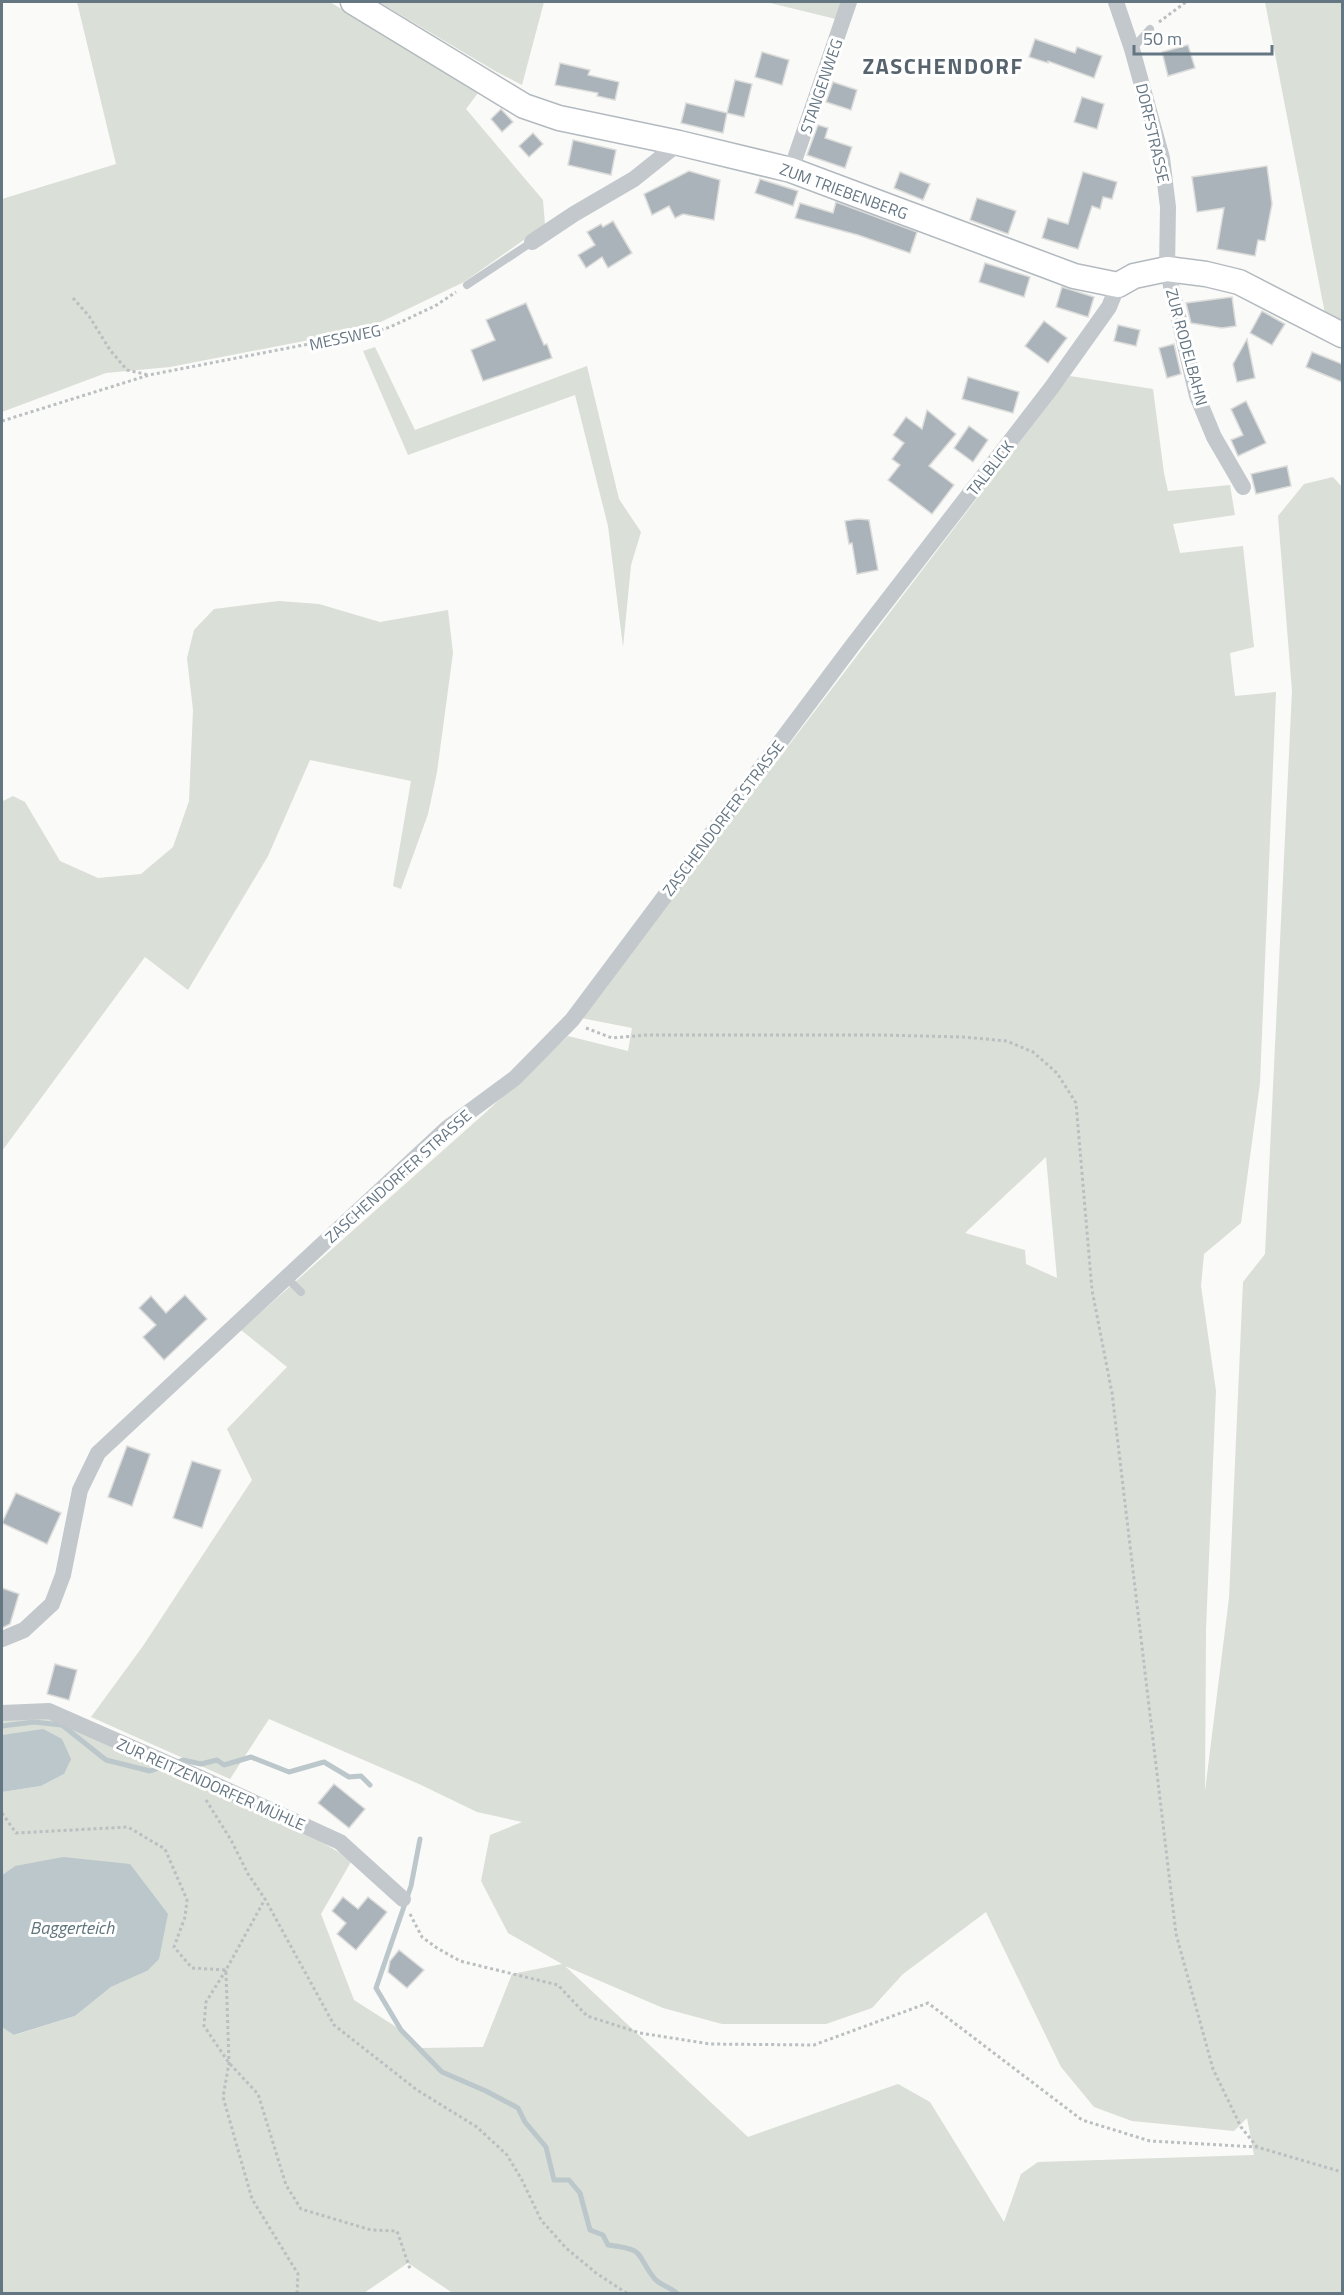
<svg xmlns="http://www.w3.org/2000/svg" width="1344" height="2295" font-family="'Titillium Web',sans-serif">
<rect width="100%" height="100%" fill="#fafaf8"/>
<g fill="#dadfd7" fill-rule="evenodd">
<polygon points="77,2 330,2 478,93 466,109 543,200 545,225 464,282 366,329 170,367 106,373 2,412 2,199 116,164"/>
<polygon points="379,2 544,2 522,85 495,71"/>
<polygon points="766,2 845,2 840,20"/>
<polygon points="1265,2 1342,2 1342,328 1326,319"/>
<polygon points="375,347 415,430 587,366 619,499 641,532 631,565 623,647 608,526 575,395 408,455 363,351"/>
<path d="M1070,376l83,13 11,84 4,18 62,-6 5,30 -62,9 7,29 63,-7 11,101 -24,6 5,43 41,-4 -16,391 -19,140 -37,31 -3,32 15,105 -10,238 -1,162 24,-193 14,-316 22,-28 27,-563 -14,-175 26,-32 29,-7 9,10v1806l-888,1 -46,-31 -44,30h-362v-266l13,8 60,-19 36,-29 36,-16 -132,-105 -13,9v-83l39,-6 23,-12 -51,-40 -11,1v-15l44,-3 213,88 93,55 -31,54 33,86 47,30 20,18 62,-1 29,-73 50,-10 -54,-31 -27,-52 9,-46 32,-13 -45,-10 -58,-28 -150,-65 -39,60 -139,-62 52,-71 109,-166 -25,-51 60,-62 -46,-37 244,-217 83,-77 60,15 4,-23 -51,-10zM1046,1157l11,121 -31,-14 -1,-14 -60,-17zM986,1912l75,155 33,40 38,14 102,10 13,-13 7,37 -216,7 -17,12 -17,48 -74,-120 -32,-18 -150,53 -183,-171 98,42 59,16h104l46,-16 31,-34z"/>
<polygon points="279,601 319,604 380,622 448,610 453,653 437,772 428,814 401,889 393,886 411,781 310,760 268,856 188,990 145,957 2,1151 2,809 3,801 13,796 25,802 60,861 98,878 141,874 173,847 189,801 193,710 187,658 194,630 214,609"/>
</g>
<g fill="#bbc7cb">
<polygon points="43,1729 62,1739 71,1759 64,1774 41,1786 2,1792 2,1735"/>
<polygon points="63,1857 130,1864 168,1914 159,1959 147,1971 111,1987 75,2016 14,2035 2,2027 2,1875 15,1866"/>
</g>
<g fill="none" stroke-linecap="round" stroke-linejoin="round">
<g stroke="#bbc7cb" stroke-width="5">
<polyline points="2,1726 34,1722 62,1725 106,1760 150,1771 165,1766"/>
<polyline points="177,1762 183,1760 201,1764 217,1760 224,1765 251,1757 289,1772 324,1762 349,1777 361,1776 370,1785"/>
<path d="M420,1839l-9,47 -35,102 25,42 41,42 44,19 32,17 7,14 21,25 8,33h15l11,13 10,37 13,5 5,10c39,5 26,7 46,33 5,7 17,9 24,16"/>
</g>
</g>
<g fill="#aab3b9" stroke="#dcdcda" stroke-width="1.5">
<polygon points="1035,39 1075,53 1077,47 1102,56 1094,78 1048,61 1048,63 1029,57"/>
<polygon points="1188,45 1195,68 1168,76 1162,52"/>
<polygon points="762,52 789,60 782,85 755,77"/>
<polygon points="560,63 590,70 588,75 619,82 615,100 597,96 598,93 555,85"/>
<polygon points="735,80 752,84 744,117 727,113"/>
<polygon points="833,82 857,90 851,110 826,102"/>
<polygon points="1082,97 1104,104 1097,129 1074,122"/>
<polygon points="686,103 727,113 723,133 681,123"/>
<polygon points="501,109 513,122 502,132 491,119"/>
<polygon points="818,125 828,128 825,138 852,147 845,168 807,155"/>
<polygon points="533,133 543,144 529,157 519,146"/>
<polygon points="573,140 616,150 611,175 568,165"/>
<polygon points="1267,166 1272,204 1265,241 1258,240 1255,256 1217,249 1224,208 1197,212 1192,177"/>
<polygon points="689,171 720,180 714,220 683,214 675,218 669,206 652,215 644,194"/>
<polygon points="900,172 930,184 923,200 894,188"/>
<polygon points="1083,172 1117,182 1112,199 1103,197 1100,209 1092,206 1078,249 1042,238 1048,218 1068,224"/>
<polygon points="760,179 798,191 793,206 755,193"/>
<polygon points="977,198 1016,211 1008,234 970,220"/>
<polygon points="836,202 917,232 910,253 858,235 795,218 800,203 833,213"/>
<polygon points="613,221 632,253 608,268 602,257 586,268 578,255 595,245 587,232 601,224 603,227"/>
<polygon points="985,263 1030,277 1024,297 979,282"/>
<polygon points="1062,287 1094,297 1088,317 1056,307"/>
<polygon points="1232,297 1236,326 1222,328 1191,323 1186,303"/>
<polygon points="526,303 544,345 547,344 552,358 483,381 471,350 495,340 486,320"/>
<polygon points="1262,311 1285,324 1272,345 1250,333"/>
<polygon points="1044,321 1067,338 1048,363 1025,346"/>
<polygon points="1118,325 1140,330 1136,346 1114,341"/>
<polygon points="1247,339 1255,378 1237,382 1233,364"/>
<polygon points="1174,344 1181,374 1167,378 1159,348"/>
<polygon points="1312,352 1342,364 1342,382 1306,367"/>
<polygon points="968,377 1019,392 1013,413 962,399"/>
<polygon points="1246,401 1266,443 1238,456 1231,440 1243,435 1231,409"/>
<polygon points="927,410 956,434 929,466 954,485 932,514 888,480 900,465 892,459 904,443 893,435 906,417 922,429"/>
<polygon points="969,426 988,440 973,462 954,448"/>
<polygon points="1287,466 1291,486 1256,494 1251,474"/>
<polygon points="858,519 869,520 878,570 857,574 852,543 849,544 845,521"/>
<polygon points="185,1295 207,1319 164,1360 143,1337 156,1325 139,1308 151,1296 166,1313"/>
<polygon points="127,1446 150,1454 132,1506 108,1497"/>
<polygon points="192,1461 221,1470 202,1528 173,1518"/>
<polygon points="16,1493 61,1513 47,1544 2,1523"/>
<polygon points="2,1588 19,1594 10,1624 2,1628"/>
<polygon points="55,1664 77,1670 69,1700 47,1694"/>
<polygon points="334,1784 365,1809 349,1828 318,1803"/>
<polygon points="343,1897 358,1909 368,1897 387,1912 356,1950 337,1934 346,1923 332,1911"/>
<polygon points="399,1950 424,1970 407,1988 388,1972 390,1961"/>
</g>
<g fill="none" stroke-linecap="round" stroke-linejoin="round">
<g stroke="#b3babf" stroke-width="27">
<polyline id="secondary" points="353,2 524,106 559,118 679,143 791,170 1074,276 1118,285 1134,276 1167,269 1206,274 1239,282 1342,335"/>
</g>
<g stroke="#bbbfc2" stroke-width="3" stroke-dasharray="3 3" stroke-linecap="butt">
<polyline points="1159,22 1186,2"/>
<polyline points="73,298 89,316 110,350 127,370 149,375"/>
<polyline points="2,421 149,375 314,343 362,336 390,327 435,306 456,292"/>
<polyline points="586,1028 612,1038 646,1035 881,1035 963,1037 1007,1041 1033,1052 1057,1073 1076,1103 1092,1290 1112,1393 1176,1934 1213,2069 1241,2127 1257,2147"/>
<polyline points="206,1800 231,1840 248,1874 265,1899 334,2025 417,2090 477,2127 507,2155 522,2180 541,2220 566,2248 596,2273 628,2294"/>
<polyline points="2,1813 16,1833 128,1827 165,1849 187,1900 185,1917 174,1947 192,1968 226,1970 265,1899"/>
<polyline points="410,1914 422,1937 437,1948 460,1961 558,1985 587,2016 640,2033 710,2044 814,2045 928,2003 1082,2120 1150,2141 1257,2147 1342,2172"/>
<polyline points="226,1970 206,2002 204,2026 229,2063 258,2094 286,2185 301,2209 371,2230 397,2231 410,2269"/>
<polyline points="226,1972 229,2063 223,2097 252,2199 298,2274 297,2294"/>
</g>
<g stroke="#c3c8cc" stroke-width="8">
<polyline points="1132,49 1150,29"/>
<polyline points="467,285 532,242"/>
<polyline points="287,1278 301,1292"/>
</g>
<g stroke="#c3c8cc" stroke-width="16">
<polyline points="1116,2 1132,49 1162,158 1168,207 1167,269 1197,396 1214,437 1243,487"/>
<polyline points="791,170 849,2"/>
<polyline points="532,242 574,214 634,179 679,143"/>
<polyline points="2,1639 24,1630 52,1604 63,1575 80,1490 98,1453 446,1129 515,1078 572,1020 852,646 1052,387 1109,307 1118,285"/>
<polyline points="2,1713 49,1711 190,1773 340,1842 403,1899"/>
</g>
<use href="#secondary" stroke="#fff" stroke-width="24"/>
</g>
<g text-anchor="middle" stroke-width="6" stroke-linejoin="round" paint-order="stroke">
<g font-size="16" fill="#657683" stroke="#fff">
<text transform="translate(821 86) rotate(-71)" y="6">STANGENWEG</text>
<text transform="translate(1153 133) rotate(77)" y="6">DORFSTRASSE</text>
<text transform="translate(844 191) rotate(20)" y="6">ZUM TRIEBENBERG</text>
<text transform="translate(345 337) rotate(-12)" y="6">MESSWEG</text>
<text transform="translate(1187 347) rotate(75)" y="6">ZUR RODELBAHN</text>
<text transform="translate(990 468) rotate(-52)" y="6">TALBLICK</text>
<text transform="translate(723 818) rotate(-53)" y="6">ZASCHENDORFER STRASSE</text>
<text transform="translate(398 1176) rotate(-42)" y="6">ZASCHENDORFER STRASSE</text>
<text transform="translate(211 1784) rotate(24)" y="6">ZUR REITZENDORFER MÜHLE</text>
</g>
<g font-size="18" font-style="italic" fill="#60757c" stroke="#fff">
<text x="72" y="1934">Baggerteich</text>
</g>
<g font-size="22" font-weight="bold" letter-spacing="1.5" fill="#57646e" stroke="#fff">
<text x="943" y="74">ZASCHENDORF</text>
</g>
</g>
<rect width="1344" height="2295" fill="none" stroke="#657683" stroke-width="6"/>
<path d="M1134 45v9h138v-9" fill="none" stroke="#657683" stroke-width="3"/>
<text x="1143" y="45" font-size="18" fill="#657683" stroke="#ffffff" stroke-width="4.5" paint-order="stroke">50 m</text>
</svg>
